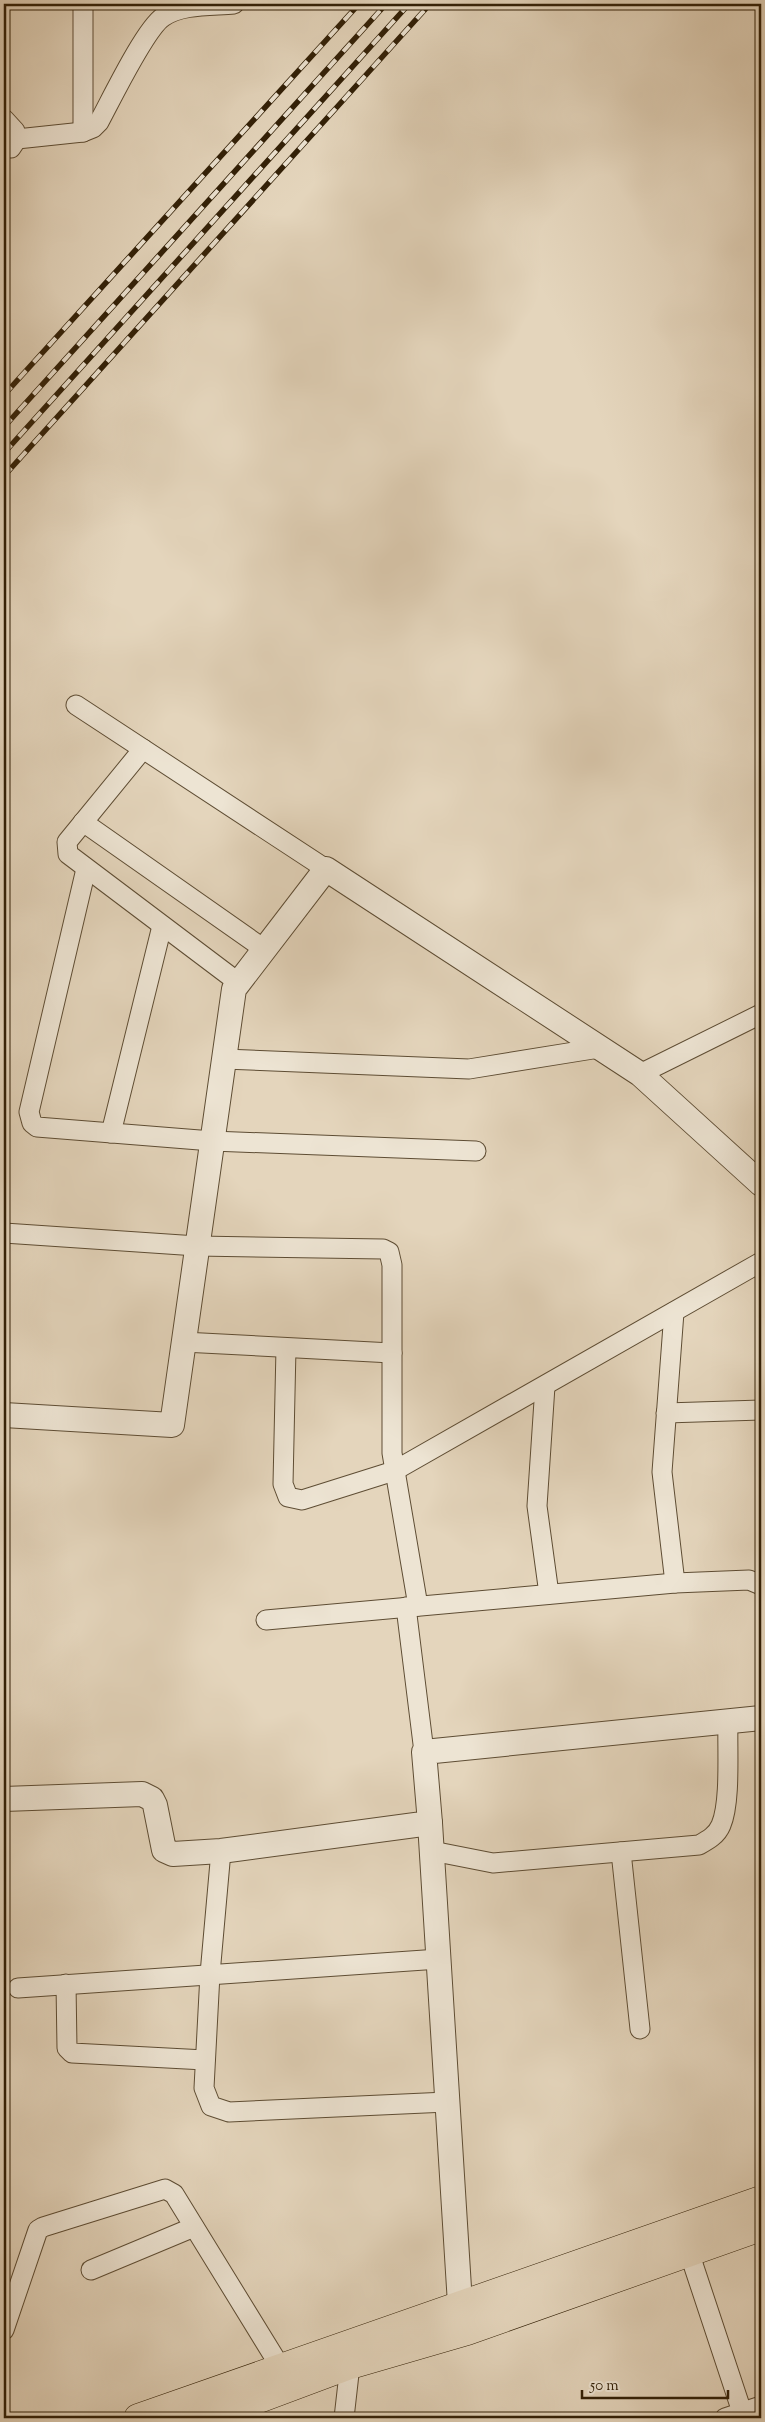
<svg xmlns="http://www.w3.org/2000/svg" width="765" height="2422" font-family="'Sorts Mill Goudy',serif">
<rect width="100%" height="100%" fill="#e4d5bc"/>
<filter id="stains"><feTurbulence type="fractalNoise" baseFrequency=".004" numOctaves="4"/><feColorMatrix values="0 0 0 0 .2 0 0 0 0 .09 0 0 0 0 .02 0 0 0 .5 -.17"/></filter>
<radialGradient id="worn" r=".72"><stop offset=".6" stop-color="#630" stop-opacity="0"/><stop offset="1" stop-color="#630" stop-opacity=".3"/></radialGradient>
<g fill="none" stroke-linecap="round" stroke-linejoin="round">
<g stroke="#5e4d34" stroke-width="21">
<g id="minor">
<polyline points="4,119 15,131 17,139 11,148 4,148"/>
<polyline points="83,132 83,4"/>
<path d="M17,139l66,-7 10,-4 6,-6c12,-22 46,-93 64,-105 18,-13 49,-11 71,-13"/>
<polyline points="76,705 326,869"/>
<polyline points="143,749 67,842 68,854 239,983"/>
<polyline points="83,822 264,949"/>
<polyline points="86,869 29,1112 32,1123 37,1127 212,1141 476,1151"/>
<polyline points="224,1059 469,1069 599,1048"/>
<polyline points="640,1074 761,1014"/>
<polyline points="111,1133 162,926"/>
<polyline points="4,1233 197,1246 383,1249 389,1252 392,1265 392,1453 418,1606"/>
<polyline points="674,1312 662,1472 675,1583"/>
<polyline points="183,1342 392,1353"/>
<polyline points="286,1348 283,1484 288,1497 302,1500 394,1471 761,1262"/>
<polyline points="545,1386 537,1506 549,1594"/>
<polyline points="666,1413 761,1410"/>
<polyline points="406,1607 424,1752"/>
<polyline points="266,1620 675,1583 749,1580 761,1585"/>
<polyline points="221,1851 210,1974 204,2088 211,2106 229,2112 447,2102"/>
<path d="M432,1851l61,12 206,-18c9,-5 18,-10 22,-20 10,-23 6,-77 7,-104"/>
<polyline points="621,1852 640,2029"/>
<polyline points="66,1984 67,2048 72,2053 205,2060"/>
<polyline points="18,1988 439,1959"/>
<polyline points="689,2252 744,2418"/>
<polyline points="91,2270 194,2227"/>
<polyline points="4,2330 38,2230 43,2227 165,2189 174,2194 281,2368"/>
<polyline points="344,2418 350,2365"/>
<polyline points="725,2418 761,2406"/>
</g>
</g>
<g stroke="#5e4d34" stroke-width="26">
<g id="tertiary">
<polyline points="4,1415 172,1425 234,989 326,869 640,1074 761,1184"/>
<polyline points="4,1799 142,1794 152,1799 155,1805 164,1850 173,1854 221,1851 430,1823 424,1752 761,1718"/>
<polyline points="430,1823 460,2304"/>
</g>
</g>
<g stroke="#322007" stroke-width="29">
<g id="primary">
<polyline points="138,2418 761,2200"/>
<polyline points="208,2418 350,2365 467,2331 761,2227"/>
</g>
</g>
<use href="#minor" stroke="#ede4d3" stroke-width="19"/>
<use href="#tertiary" stroke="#ede4d3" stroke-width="24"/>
<use href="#primary" stroke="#e4d5bc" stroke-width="28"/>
<g stroke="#322007" stroke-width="5.5">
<g id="rail">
<polyline points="4,395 359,4"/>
<polyline points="4,427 386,4"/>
<polyline points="4,453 409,4"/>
<polyline points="4,476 430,4"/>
</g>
</g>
<use href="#rail" stroke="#ede4d3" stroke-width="4" stroke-dasharray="11" stroke-linecap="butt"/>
</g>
<rect width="765" height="2422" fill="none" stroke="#e4d5bc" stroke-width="20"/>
<rect x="5" y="5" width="755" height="2412" fill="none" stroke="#322007" stroke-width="2.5"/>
<rect x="10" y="10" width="745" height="2402" fill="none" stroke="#322007"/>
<path d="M582 2390v8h146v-8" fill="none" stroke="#322007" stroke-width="2.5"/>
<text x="590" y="2390" font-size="15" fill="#322007" stroke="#ede4d3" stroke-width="4" paint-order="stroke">50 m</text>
<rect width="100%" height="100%" filter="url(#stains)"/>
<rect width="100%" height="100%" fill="url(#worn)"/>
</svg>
